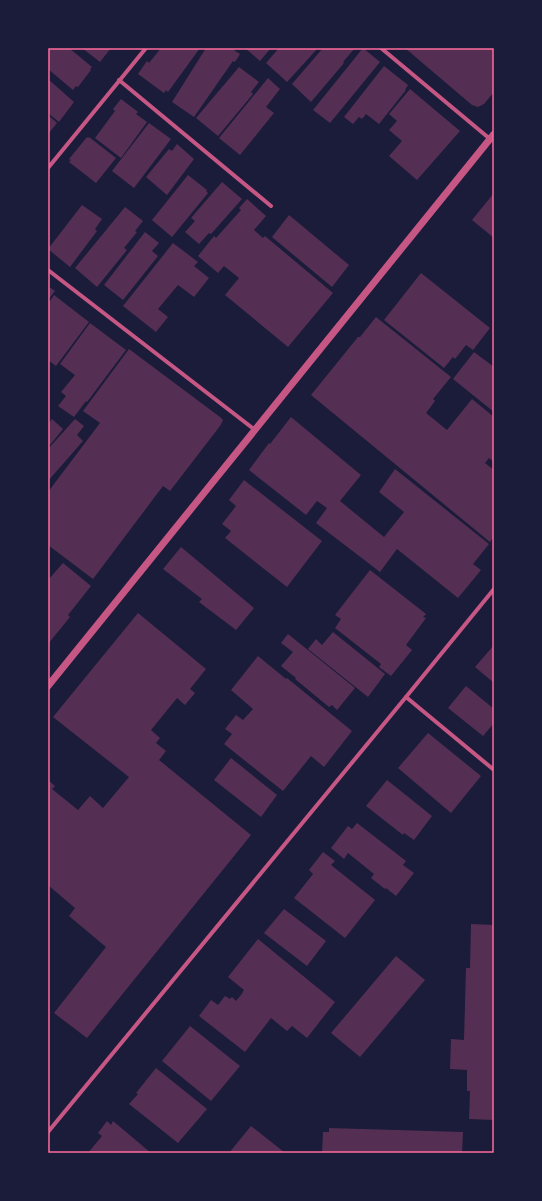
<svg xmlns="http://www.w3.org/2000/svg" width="542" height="1201" font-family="Inter,sans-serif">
<rect width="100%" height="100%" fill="#1b1b3a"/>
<g fill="#542f53">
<polygon points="48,48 69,48 92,67 90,69 91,70 78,87 76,86 73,90 48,69"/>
<polygon points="82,48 111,48 100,62"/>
<polygon points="161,48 200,48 168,92 166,90 164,93 138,74 147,61 149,63"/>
<polygon points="206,48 231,48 240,54 235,62 233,61 194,117 172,102"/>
<polygon points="245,48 271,48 260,61"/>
<polygon points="279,48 318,48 287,82 266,63"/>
<polygon points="323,48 355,48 343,62 344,63 311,102 292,84"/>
<polygon points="363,48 380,62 330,123 313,110"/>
<polygon points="405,48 494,48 494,92 484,104 478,107 472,105"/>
<polygon points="384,66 408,85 405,90 406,90 379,124 366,114 362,119 359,117 353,124 344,117"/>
<polygon points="239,67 259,82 251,92 253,94 218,136 196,118"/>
<polygon points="268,78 280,89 266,107 274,113 240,155 219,138"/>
<polygon points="48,79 74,102 59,122 48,113"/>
<polygon points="410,89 460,131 417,180 389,156 402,141 389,130 397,121 389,114"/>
<polygon points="121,99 138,112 136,114 147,122 121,158 95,138 115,111 113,109"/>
<polygon points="48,115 57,123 48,134"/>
<polygon points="149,123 171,139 134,188 112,171"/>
<polygon points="87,137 88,138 89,137 116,158 96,183 69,162 71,160 69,159"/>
<polygon points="177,144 194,159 167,195 146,177 169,149 172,151"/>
<polygon points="188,175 207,190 206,191 208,193 172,237 152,220"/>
<polygon points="222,182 242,199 211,234 209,233 199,244 185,232 195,221 191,218"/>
<polygon points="494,193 494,238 472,220"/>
<polygon points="247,199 266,216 254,230 263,238 265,236 333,293 288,347 225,295 239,278 224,266 218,273 198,256 214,236 216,238 241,210 239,208"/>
<polygon points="82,205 102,219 95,229 97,231 70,267 48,249"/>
<polygon points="125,207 143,221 135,231 137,232 124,248 127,250 97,287 75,268"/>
<polygon points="289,215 349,265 332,287 272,237"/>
<polygon points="145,232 159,243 152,251 158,256 123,300 104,285"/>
<polygon points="173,243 198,262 194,266 209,278 194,297 178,285 158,309 168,317 156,332 123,306"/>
<polygon points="421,273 490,328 473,350 466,345 455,359 453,357 444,368 384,320"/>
<polygon points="48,286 55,291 48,300"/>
<polygon points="54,295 89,322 56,366 48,360 48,304"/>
<polygon points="376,317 451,377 433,399 435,401 426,413 447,430 472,399 494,417 494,462 489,458 485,463 494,470 494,536 490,542 311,395 358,337 360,337"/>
<polygon points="90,323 126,350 87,402 86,401 74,417 58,406 66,396 61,392 75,375 60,364"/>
<polygon points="129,349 220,417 223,420 220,426 170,491 163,486 93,579 48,545 48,492 100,423 83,411"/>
<polygon points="474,352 494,367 494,412 453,379"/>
<polygon points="291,417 361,475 340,501 384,537 404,512 379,492 395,469 489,544 473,564 481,570 458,598 397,549 380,572 316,523 327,508 317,501 306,515 249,470 269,443 270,444"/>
<polygon points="52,419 63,429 50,445 48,444 48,424"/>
<polygon points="75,419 84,426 77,435 83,441 48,481 48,449"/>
<polygon points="244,480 322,541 287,587 225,538 231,531 222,524 236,506 229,500"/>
<polygon points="181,547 254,608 236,630 199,602 202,599 163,569"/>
<polygon points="63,563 91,586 68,615 70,617 48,644 48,580"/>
<polygon points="370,570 426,614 423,617 426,618 406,645 412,650 391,676 379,667 381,664 335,628 341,619 335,615"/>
<polygon points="138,613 206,669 190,689 195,693 185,705 177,698 151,730 160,738 156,743 166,751 159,760 251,835 87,1038 54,1013 106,947 69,916 75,908 48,885 48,780 55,786 52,789 78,810 90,796 103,808 129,777 53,717"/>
<polygon points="333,632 385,674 368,697 308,649 316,639 322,645"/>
<polygon points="288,634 355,688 337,710 332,705 329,707 295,679 296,678 281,666 293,652 281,643"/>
<polygon points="494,645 494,683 475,667"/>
<polygon points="258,656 286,679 287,678 352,731 324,767 311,756 283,791 224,744 232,734 225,729 236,715 243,720 253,709 231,690"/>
<polygon points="466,686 494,709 494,723 483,736 448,708"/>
<polygon points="428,733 481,776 451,813 398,768"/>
<polygon points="231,758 277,795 261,817 214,780"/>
<polygon points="387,780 432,816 414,840 404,833 403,835 366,806"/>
<polygon points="357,823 406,861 403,865 414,873 396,896 386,888 385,889 371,878 374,874 348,853 344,859 331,848 348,826 352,829"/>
<polygon points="323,852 335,861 331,865 375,900 345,938 294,898 313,874 309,870"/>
<polygon points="284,909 326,941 307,966 264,933"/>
<polygon points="471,924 494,925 494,1120 469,1119 470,1091 467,1091 467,1070 450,1069 451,1039 464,1040 466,968 470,968"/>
<polygon points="258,939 335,1002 307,1038 292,1026 287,1031 271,1018 245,1052 199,1016 211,1000 218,1005 225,996 230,999 232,997 236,1001 241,995 244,990 228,977"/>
<polygon points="396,956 425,980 360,1057 331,1033"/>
<polygon points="190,1026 240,1066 211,1101 162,1061"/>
<polygon points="156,1068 207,1109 178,1143 129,1104 138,1094 136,1093"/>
<polygon points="107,1121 111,1125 113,1121 151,1153 88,1153 102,1136 98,1133"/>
<polygon points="251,1126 284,1152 283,1153 229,1153"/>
<polygon points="329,1128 463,1132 462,1153 322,1153 323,1132 329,1132"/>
</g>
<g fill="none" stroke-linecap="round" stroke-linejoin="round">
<g stroke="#c65784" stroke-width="4">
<polyline points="381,48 490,139"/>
<polyline points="119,80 271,206"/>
<polyline points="48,168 146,48"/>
<polyline points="48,270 255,430"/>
<polyline points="406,697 494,770"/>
<polyline points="48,1132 406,697 494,589"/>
</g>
<polyline stroke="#c65784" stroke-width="7" points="48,686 494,134"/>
</g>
<rect width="542" height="1201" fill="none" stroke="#1b1b3a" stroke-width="98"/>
<rect x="49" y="49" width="444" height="1103" fill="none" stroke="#ff6b9d" stroke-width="1.5"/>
</svg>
